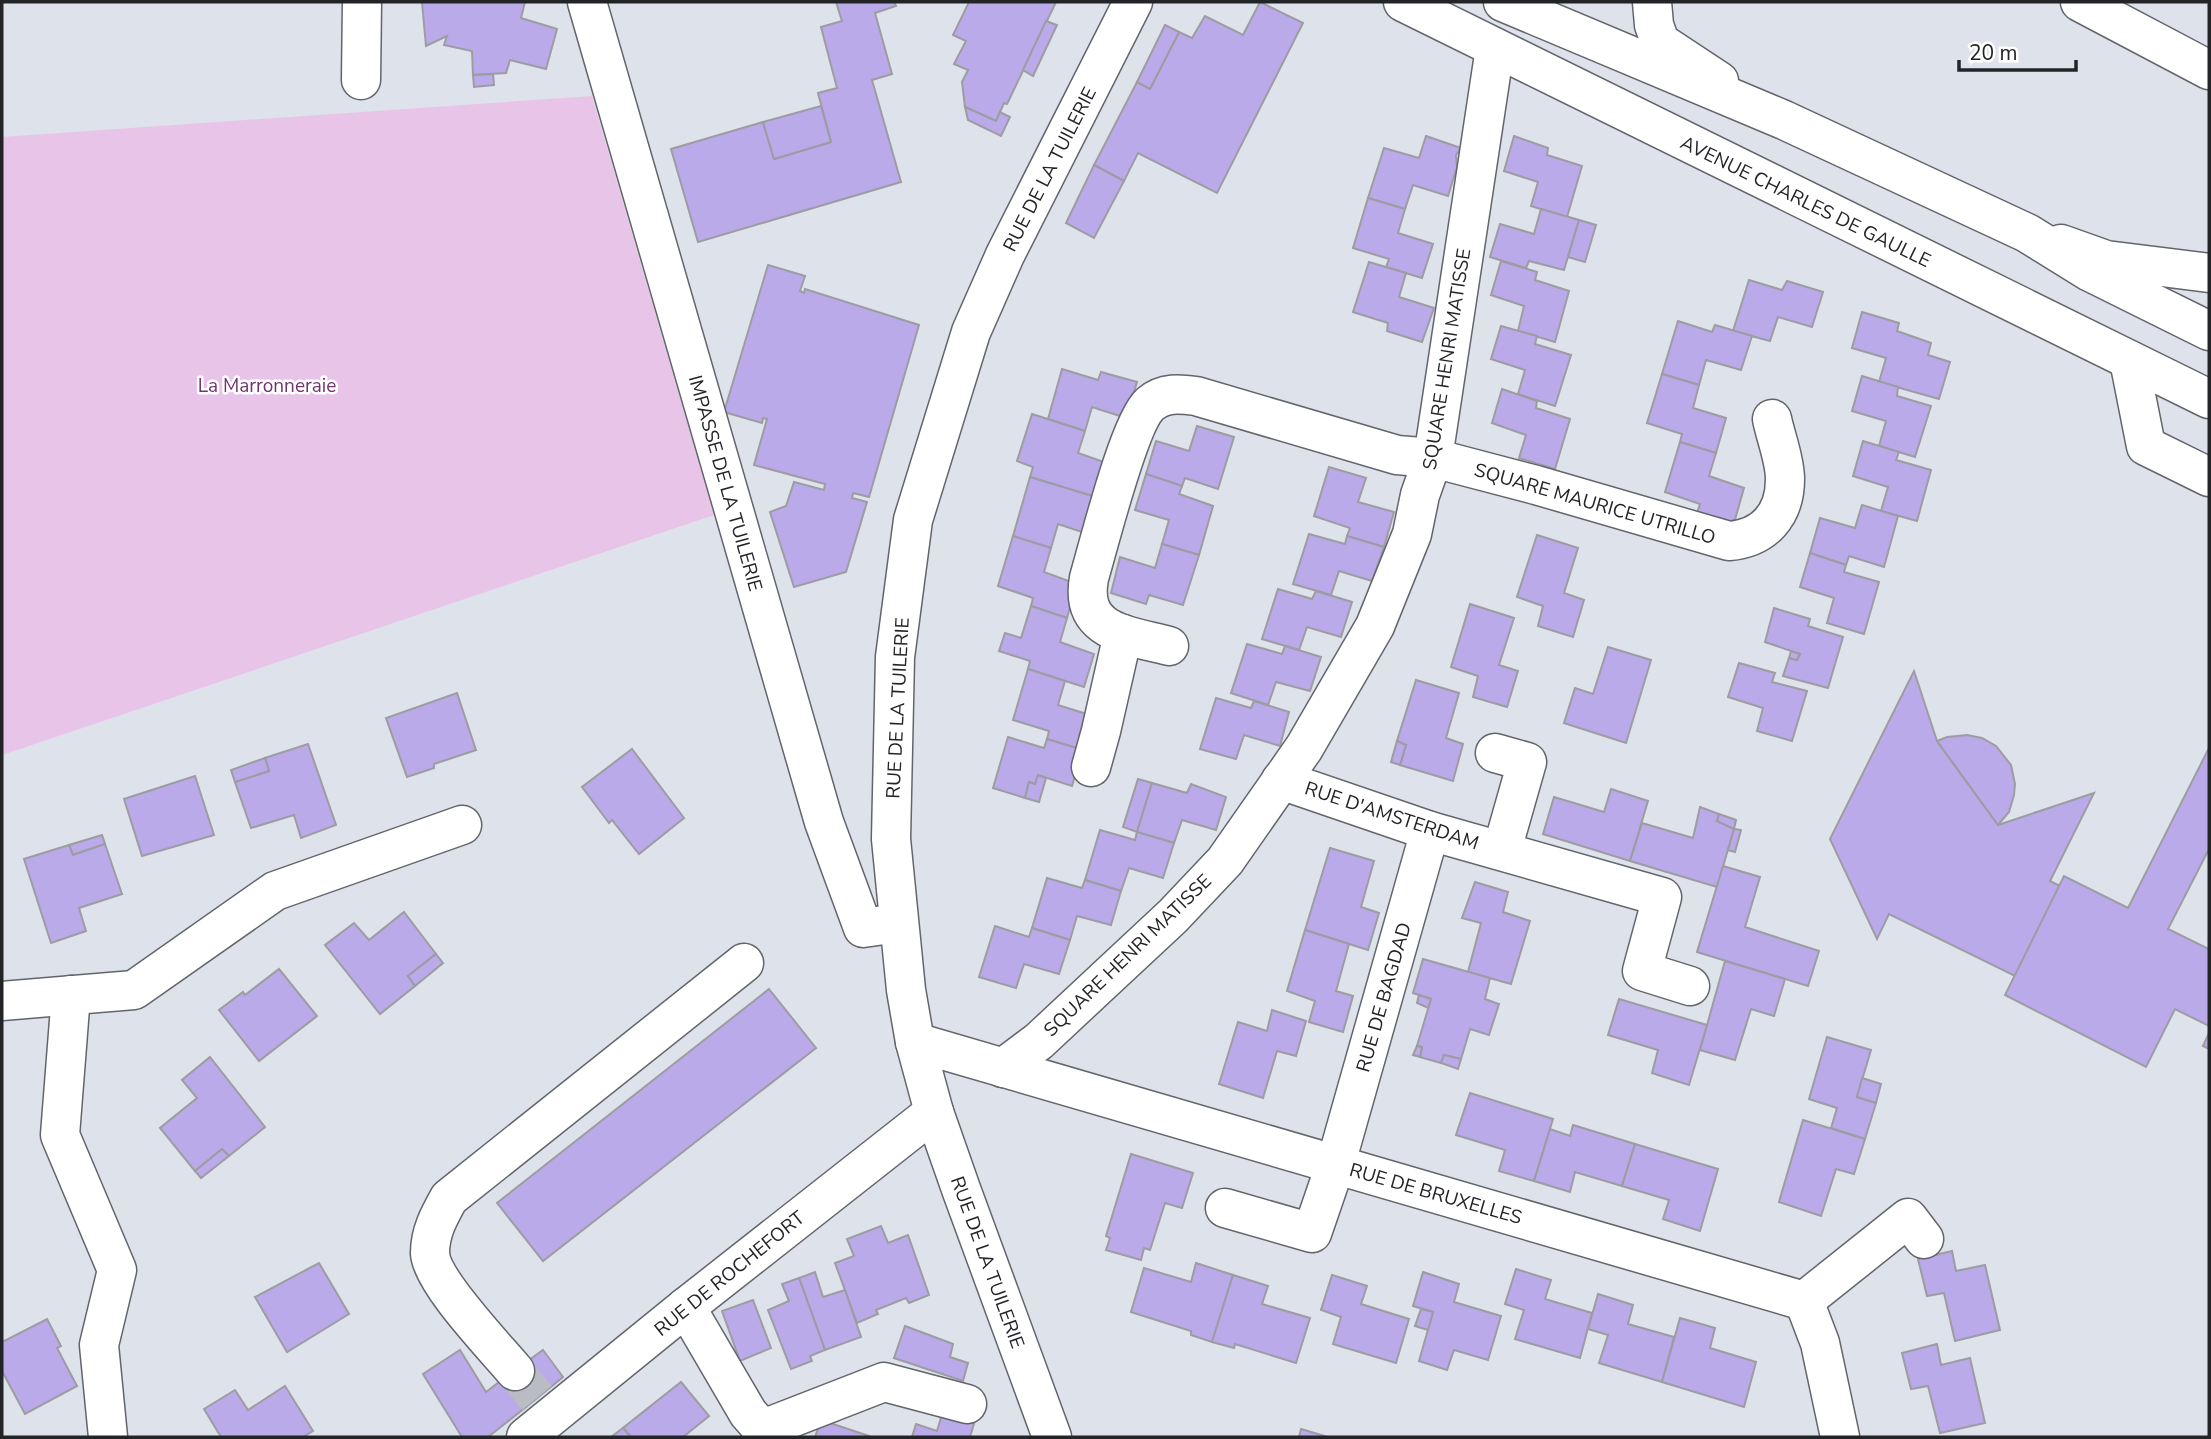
<svg xmlns="http://www.w3.org/2000/svg" width="2211" height="1439" font-family="'Nunito Sans',sans-serif">
<rect width="100%" height="100%" fill="#dee2ea"/>
<polygon fill="#e9c4e9" points="592,96 714,515 2,755 2,137"/>
<g fill="#baaaea" stroke="#9d9ca3" stroke-width="2">
<polygon points="422,2 525,2 521,18 557,29 546,69 510,60 506,73 473,75 472,51 444,45 447,36 426,46"/>
<polygon points="836,2 894,2 896,6 875,13 892,74 872,80 901,182 698,242 671,149 763,122 774,159 831,142 818,93 837,88 821,27 842,21"/>
<polygon points="969,2 1056,2 1007,104 1004,103 996,121 965,107 962,82 968,70 954,64 966,41 953,35"/>
<polygon points="1260,2 1303,23 1217,193 1138,153 1124,181 1094,165 1137,82 1150,89 1179,32 1192,38 1205,16 1243,35"/>
<polygon points="1046,21 1057,25 1033,76 1023,70"/>
<polygon points="1165,25 1179,32 1150,89 1137,82"/>
<polygon points="493,74 494,85 474,87 473,75"/>
<polygon points="821,106 831,142 774,159 763,122"/>
<polygon points="965,107 996,121 1000,112 1010,117 1001,136 968,120"/>
<polygon points="1426,136 1461,148 1456,155 1457,167 1448,196 1413,185 1405,209 1368,198 1384,148 1419,158"/>
<polygon points="1514,136 1548,148 1547,155 1582,166 1567,217 1531,206 1538,182 1504,171"/>
<polygon points="1094,165 1124,181 1094,238 1066,223"/>
<polygon points="1368,198 1405,209 1398,233 1433,244 1422,278 1386,267 1389,259 1353,248"/>
<polygon points="1541,209 1579,220 1564,270 1529,261 1526,268 1490,257 1500,224 1534,234"/>
<polygon points="1579,220 1596,225 1585,262 1568,257"/>
<polygon points="1501,261 1537,272 1535,280 1569,291 1555,342 1518,331 1524,306 1491,295"/>
<polygon points="1369,262 1406,273 1399,297 1434,308 1422,342 1387,331 1388,323 1353,312"/>
<polygon points="768,265 805,276 800,291 804,293 805,289 919,325 869,497 853,493 852,498 867,502 846,572 794,587 770,512 786,506 794,482 824,490 825,484 754,465 767,419 763,418 762,423 724,412"/>
<polygon points="1749,280 1782,290 1787,281 1823,292 1812,327 1778,317 1770,341 1733,331"/>
<polygon points="1862,312 1899,323 1897,331 1931,343 1928,355 1950,362 1939,399 1879,382 1886,358 1852,348"/>
<polygon points="1678,321 1712,332 1715,325 1752,336 1741,370 1706,360 1699,385 1662,374"/>
<polygon points="1501,326 1537,336 1535,344 1571,355 1555,406 1518,394 1525,370 1491,359"/>
<polygon points="1062,369 1098,380 1101,372 1137,382 1126,418 1092,407 1085,431 1048,419"/>
<polygon points="1662,374 1699,385 1693,408 1726,418 1716,453 1680,442 1682,434 1647,423"/>
<polygon points="1862,376 1898,387 1897,396 1931,406 1915,457 1879,446 1886,421 1852,411"/>
<polygon points="1502,389 1537,401 1536,408 1570,419 1555,469 1519,458 1526,435 1492,423"/>
<polygon points="1032,414 1085,431 1078,453 1112,465 1102,499 1030,477 1033,467 1017,461"/>
<polygon points="1197,426 1234,437 1218,489 1185,478 1182,486 1146,474 1156,441 1189,451"/>
<polygon points="1863,441 1899,452 1896,460 1931,470 1917,521 1881,511 1888,487 1853,476"/>
<polygon points="1680,442 1716,453 1709,476 1744,488 1734,523 1697,513 1700,504 1665,492"/>
<polygon points="1329,467 1366,478 1358,502 1394,512 1384,547 1347,536 1350,528 1314,516"/>
<polygon points="1146,474 1182,486 1179,494 1213,506 1199,555 1162,544 1169,520 1135,510"/>
<polygon points="1030,477 1102,499 1091,535 1058,524 1051,548 1013,536"/>
<polygon points="1862,505 1898,516 1884,567 1849,556 1846,565 1810,553 1820,518 1855,528"/>
<polygon points="1309,534 1345,544 1347,536 1384,547 1372,581 1339,571 1331,595 1293,584"/>
<polygon points="1537,535 1578,548 1564,593 1584,600 1573,637 1538,626 1543,606 1517,597"/>
<polygon points="1013,536 1051,548 1044,572 1077,584 1067,618 1031,606 1033,598 998,586"/>
<polygon points="1162,544 1199,555 1183,605 1149,595 1146,604 1111,593 1120,557 1155,568"/>
<polygon points="1810,553 1846,565 1844,572 1879,582 1864,634 1827,623 1834,598 1800,587"/>
<polygon points="1278,589 1312,599 1316,591 1352,602 1341,637 1307,627 1299,650 1262,639"/>
<polygon points="1470,604 1514,618 1499,665 1518,671 1507,707 1473,697 1478,676 1451,667"/>
<polygon points="1031,606 1067,618 1060,642 1094,654 1084,687 1028,669 1030,661 999,651 1005,633 1021,638"/>
<polygon points="1774,608 1810,619 1808,626 1843,637 1828,688 1783,676 1789,658 1797,660 1800,654 1765,642"/>
<polygon points="1247,644 1282,654 1285,646 1321,657 1310,691 1276,682 1268,705 1231,693"/>
<polygon points="1608,647 1651,660 1626,743 1564,723 1575,688 1593,694"/>
<polygon points="1791,651 1800,654 1797,660 1789,658"/>
<polygon points="1739,663 1775,673 1772,682 1807,691 1792,741 1757,731 1763,708 1728,697"/>
<polygon points="1028,669 1065,681 1058,705 1093,716 1083,750 1047,739 1049,731 1013,720"/>
<polygon points="1914,671 1937,741 1998,825 2094,793 2050,881 2060,886 2015,976 1889,914 1877,939 1830,839"/>
<polygon points="1416,680 1459,693 1446,738 1463,744 1453,781 1400,765 1406,745 1397,741"/>
<polygon points="457,693 476,750 434,764 434,768 407,777 386,718"/>
<polygon points="1216,698 1251,708 1254,701 1289,712 1280,746 1244,735 1236,759 1200,749"/>
<polygon points="1967,735 1982,738 1996,746 2011,765 2015,784 2014,795 2009,812 1998,825 1937,741 1947,737"/>
<polygon points="1008,737 1044,748 1047,739 1083,750 1072,786 1038,775 1035,784 1029,782 1025,798 993,788"/>
<polygon points="1397,741 1406,745 1400,765 1391,762"/>
<polygon points="308,744 336,825 301,838 294,815 251,828 235,782 269,771 265,758"/>
<polygon points="2209,748 2209,849 2168,929 2209,949 2209,1026 2175,1009 2146,1067 2005,995 2064,876 2128,908"/>
<polygon points="632,749 684,818 639,854 612,820 609,823 582,787"/>
<polygon points="265,758 269,771 235,782 231,770"/>
<polygon points="1038,775 1046,778 1039,802 1025,798 1029,782 1035,784"/>
<polygon points="195,776 214,835 142,856 124,799"/>
<polygon points="1138,779 1152,783 1137,832 1123,827"/>
<polygon points="1152,783 1187,793 1191,784 1226,797 1216,830 1182,820 1174,843 1137,832"/>
<polygon points="1611,789 1648,801 1630,861 1543,834 1554,797 1604,812"/>
<polygon points="1700,807 1719,814 1717,821 1734,829 1717,887 1630,861 1642,823 1693,838"/>
<polygon points="1719,814 1736,820 1734,829 1717,821"/>
<polygon points="1734,829 1741,830 1735,852 1728,850"/>
<polygon points="1100,830 1135,840 1137,832 1174,843 1163,878 1129,868 1121,891 1085,880"/>
<polygon points="102,835 105,844 73,855 69,845"/>
<polygon points="105,844 122,894 79,908 86,931 51,943 24,859 69,845 73,855"/>
<polygon points="1330,848 1374,861 1361,907 1379,913 1368,950 1305,930"/>
<polygon points="1723,866 1760,877 1745,927 1819,951 1808,986 1697,952"/>
<polygon points="1047,878 1082,888 1085,880 1121,891 1111,925 1077,916 1070,940 1032,928"/>
<polygon points="1475,882 1508,892 1503,912 1530,921 1511,984 1468,972 1481,923 1462,918"/>
<polygon points="404,912 436,954 408,976 415,986 380,1014 325,945 354,923 369,940"/>
<polygon points="995,926 1029,937 1032,928 1070,940 1059,974 1024,964 1016,988 979,977"/>
<polygon points="1305,930 1349,944 1336,991 1353,996 1343,1032 1309,1022 1315,1001 1287,991"/>
<polygon points="436,954 443,963 415,986 408,976"/>
<polygon points="1423,959 1490,978 1485,999 1499,1004 1489,1035 1470,1029 1461,1059 1444,1055 1441,1063 1420,1057 1422,1047 1417,1046 1431,999 1413,993"/>
<polygon points="1725,961 1785,979 1774,1016 1751,1009 1735,1060 1700,1050"/>
<polygon points="279,969 317,1016 259,1061 219,1010 243,992 245,995"/>
<polygon points="769,989 816,1048 543,1261 497,1203"/>
<polygon points="1419,995 1431,999 1428,1008 1417,1003"/>
<polygon points="1619,999 1707,1025 1689,1085 1652,1073 1658,1050 1608,1035"/>
<polygon points="1272,1010 1306,1021 1296,1056 1277,1051 1263,1098 1219,1084 1238,1022 1267,1031"/>
<polygon points="2209,1033 2209,1049 2203,1046"/>
<polygon points="1827,1037 1871,1050 1857,1097 1876,1103 1865,1139 1831,1128 1837,1108 1809,1099"/>
<polygon points="1417,1046 1422,1047 1420,1057 1413,1055"/>
<polygon points="1444,1055 1461,1059 1458,1069 1441,1063"/>
<polygon points="210,1057 265,1127 229,1156 222,1149 195,1171 160,1128 197,1098 182,1080"/>
<polygon points="1862,1078 1881,1084 1876,1103 1857,1097"/>
<polygon points="1470,1093 1553,1119 1534,1181 1499,1171 1505,1150 1456,1135"/>
<polygon points="1803,1120 1865,1139 1854,1174 1836,1169 1821,1216 1779,1202"/>
<polygon points="1573,1125 1635,1144 1622,1186 1575,1172 1570,1192 1534,1181 1550,1129 1570,1136"/>
<polygon points="1635,1144 1718,1169 1700,1231 1663,1219 1669,1200 1622,1186"/>
<polygon points="222,1149 229,1156 201,1178 195,1171"/>
<polygon points="1131,1154 1193,1173 1182,1208 1165,1203 1150,1250 1144,1248 1141,1260 1106,1250 1110,1238 1106,1236"/>
<polygon points="881,1226 888,1243 908,1235 929,1295 909,1303 906,1298 876,1310 878,1314 857,1323 835,1263 854,1256 847,1239"/>
<polygon points="1952,1251 1956,1271 1985,1265 2000,1330 1955,1341 1944,1293 1927,1296 1918,1259"/>
<polygon points="319,1263 349,1314 287,1352 255,1297"/>
<polygon points="1196,1263 1233,1275 1212,1342 1191,1335 1191,1331 1131,1312 1144,1268 1191,1282"/>
<polygon points="1516,1269 1551,1280 1545,1299 1592,1313 1580,1358 1515,1339 1524,1310 1505,1304"/>
<polygon points="815,1272 823,1297 845,1290 861,1337 825,1350 799,1278"/>
<polygon points="1423,1272 1459,1284 1454,1302 1501,1316 1488,1360 1454,1350 1447,1370 1419,1361 1433,1312 1413,1306"/>
<polygon points="1233,1275 1268,1286 1262,1304 1310,1318 1296,1363 1235,1344 1234,1348 1212,1342"/>
<polygon points="1332,1275 1367,1286 1361,1304 1409,1319 1396,1363 1333,1344 1341,1317 1321,1310"/>
<polygon points="799,1278 825,1350 810,1356 812,1361 791,1369 768,1310 789,1301 782,1284"/>
<polygon points="1598,1294 1633,1305 1628,1324 1674,1337 1662,1382 1599,1363 1608,1335 1588,1329"/>
<polygon points="753,1300 771,1348 740,1361 722,1311"/>
<polygon points="1421,1309 1433,1312 1428,1330 1415,1326"/>
<polygon points="1680,1318 1715,1328 1710,1348 1756,1362 1744,1407 1662,1382"/>
<polygon points="47,1319 61,1346 57,1348 77,1386 25,1414 2,1371 2,1342"/>
<polygon points="905,1326 953,1344 950,1357 968,1363 963,1381 894,1358"/>
<polygon points="1937,1344 1941,1365 1970,1358 1985,1423 1940,1433 1928,1386 1911,1389 1902,1353"/>
<polygon points="460,1350 486,1392 503,1379 526,1407 488,1437 462,1437 423,1374"/>
<polygon points="543,1350 563,1377 526,1407 503,1379"/>
<polygon points="681,1382 709,1416 683,1437 631,1437 623,1428"/>
<polygon points="285,1386 313,1431 303,1437 221,1437 204,1409 235,1390 248,1410"/>
<polygon points="942,1414 974,1424 970,1437 912,1437 916,1424 937,1431"/>
<polygon points="821,1420 869,1436 868,1437 815,1437"/>
<polygon points="623,1428 631,1437 611,1437"/>
<polygon points="1301,1429 1328,1437 1299,1437"/>
</g>
<g fill="none" stroke-linecap="round" stroke-linejoin="round">
<polyline stroke="#b9bcc3" stroke-width="38" stroke-dasharray="38 19" stroke-linecap="butt" points="515,1371 537,1398"/>
<g stroke="#62656c" stroke-width="41">
<g id="minor">
<polyline points="587,2 824,822 863,928 898,923"/>
<polyline points="1652,2 1654,25 1660,42 1719,81"/>
<polyline points="2080,2 2209,70"/>
<polyline points="361,80 362,2"/>
<polyline points="2061,244 2106,260 2209,273"/>
<polyline points="2129,360 2146,446 2209,477"/>
<path d="M1169,646c-41,-11 -90,-13 -80,-68 10,-34 40,-155 61,-174 14,-12 30,-10 46,-8l201,59 36,3 103,27 193,56c35,-3 56,-26 56,-62 0,-19 -9,-41 -13,-60"/>
<polyline points="1495,753 1527,762 1502,850"/>
<polyline points="1091,767 1101,731 1123,634"/>
<polyline points="1281,780 1430,831 1662,897 1642,971 1690,986"/>
<polyline points="71,995 60,1135 117,1270 99,1345 108,1437"/>
<polyline points="2,1001 134,990 275,891 462,825"/>
<polyline points="915,1042 1804,1301 1908,1218 1924,1239"/>
<polyline points="1003,1068 1039,1041 1173,916 1225,861 1304,748 1375,626 1412,534 1420,495 1433,458 1495,48"/>
<polyline points="1225,1208 1312,1233 1336,1163 1430,831"/>
<polyline points="1804,1301 1820,1343 1840,1437"/>
<polyline points="686,1307 748,1413 769,1437"/>
<path d="M515,1371c-20,-24 -84,-90 -85,-118 0,-21 9,-37 19,-55l295,-235"/>
<polyline points="763,1429 884,1382 967,1404"/>
<polyline points="526,1437 686,1307 934,1112"/>
<polyline points="1052,1437 961,1189 934,1112 915,1042 906,990 891,839 895,657 913,520 971,332 1005,255 1133,2"/>
</g>
</g>
<g stroke="#62656c" stroke-width="41">
<g id="major">
<polyline points="1403,2 2209,399"/>
<polyline points="1503,2 1784,120 2027,233 2090,272 2209,331"/>
</g>
</g>
<use href="#minor" stroke="#fff" stroke-width="38"/>
<use href="#major" stroke="#fff" stroke-width="38"/>
</g>
<g text-anchor="middle" stroke-width="5" stroke-linejoin="round" paint-order="stroke">
<g font-size="19" fill="#232427" stroke="#fff">
<text transform="translate(1049 169) rotate(-63)" y="7">RUE DE LA TUILERIE</text>
<text transform="translate(1806 201) rotate(26)" y="7">AVENUE CHARLES DE GAULLE</text>
<text transform="translate(1446 359) rotate(-81)" y="7">SQUARE HENRI MATISSE</text>
<text transform="translate(726 483) rotate(74)" y="7">IMPASSE DE LA TUILERIE</text>
<text transform="translate(1595 503) rotate(16)" y="7">SQUARE MAURICE UTRILLO</text>
<text transform="translate(897 708) rotate(-87)" y="7">RUE DE LA TUILERIE</text>
<text transform="translate(1392 815) rotate(18)" y="7">RUE D'AMSTERDAM</text>
<text transform="translate(1127 955) rotate(-44)" y="7">SQUARE HENRI MATISSE</text>
<text transform="translate(1383 997) rotate(-74)" y="7">RUE DE BAGDAD</text>
<text transform="translate(1436 1193) rotate(16)" y="7">RUE DE BRUXELLES</text>
<text transform="translate(988 1262) rotate(70)" y="7">RUE DE LA TUILERIE</text>
<text transform="translate(729 1273) rotate(-39)" y="7">RUE DE ROCHEFORT</text>
</g>
<g font-size="19" fill="#713372" stroke="#fff">
<text x="267" y="392">La Marronneraie</text>
</g>
</g>
<rect width="2211" height="1439" fill="none" stroke="#232427" stroke-width="7"/>
<path d="M1959 60v10h117v-10" fill="none" stroke="#232427" stroke-width="3.5"/>
<text x="1969" y="60" font-size="21" fill="#232427" stroke="#ffffff" stroke-width="5" paint-order="stroke">20 m</text>
</svg>
